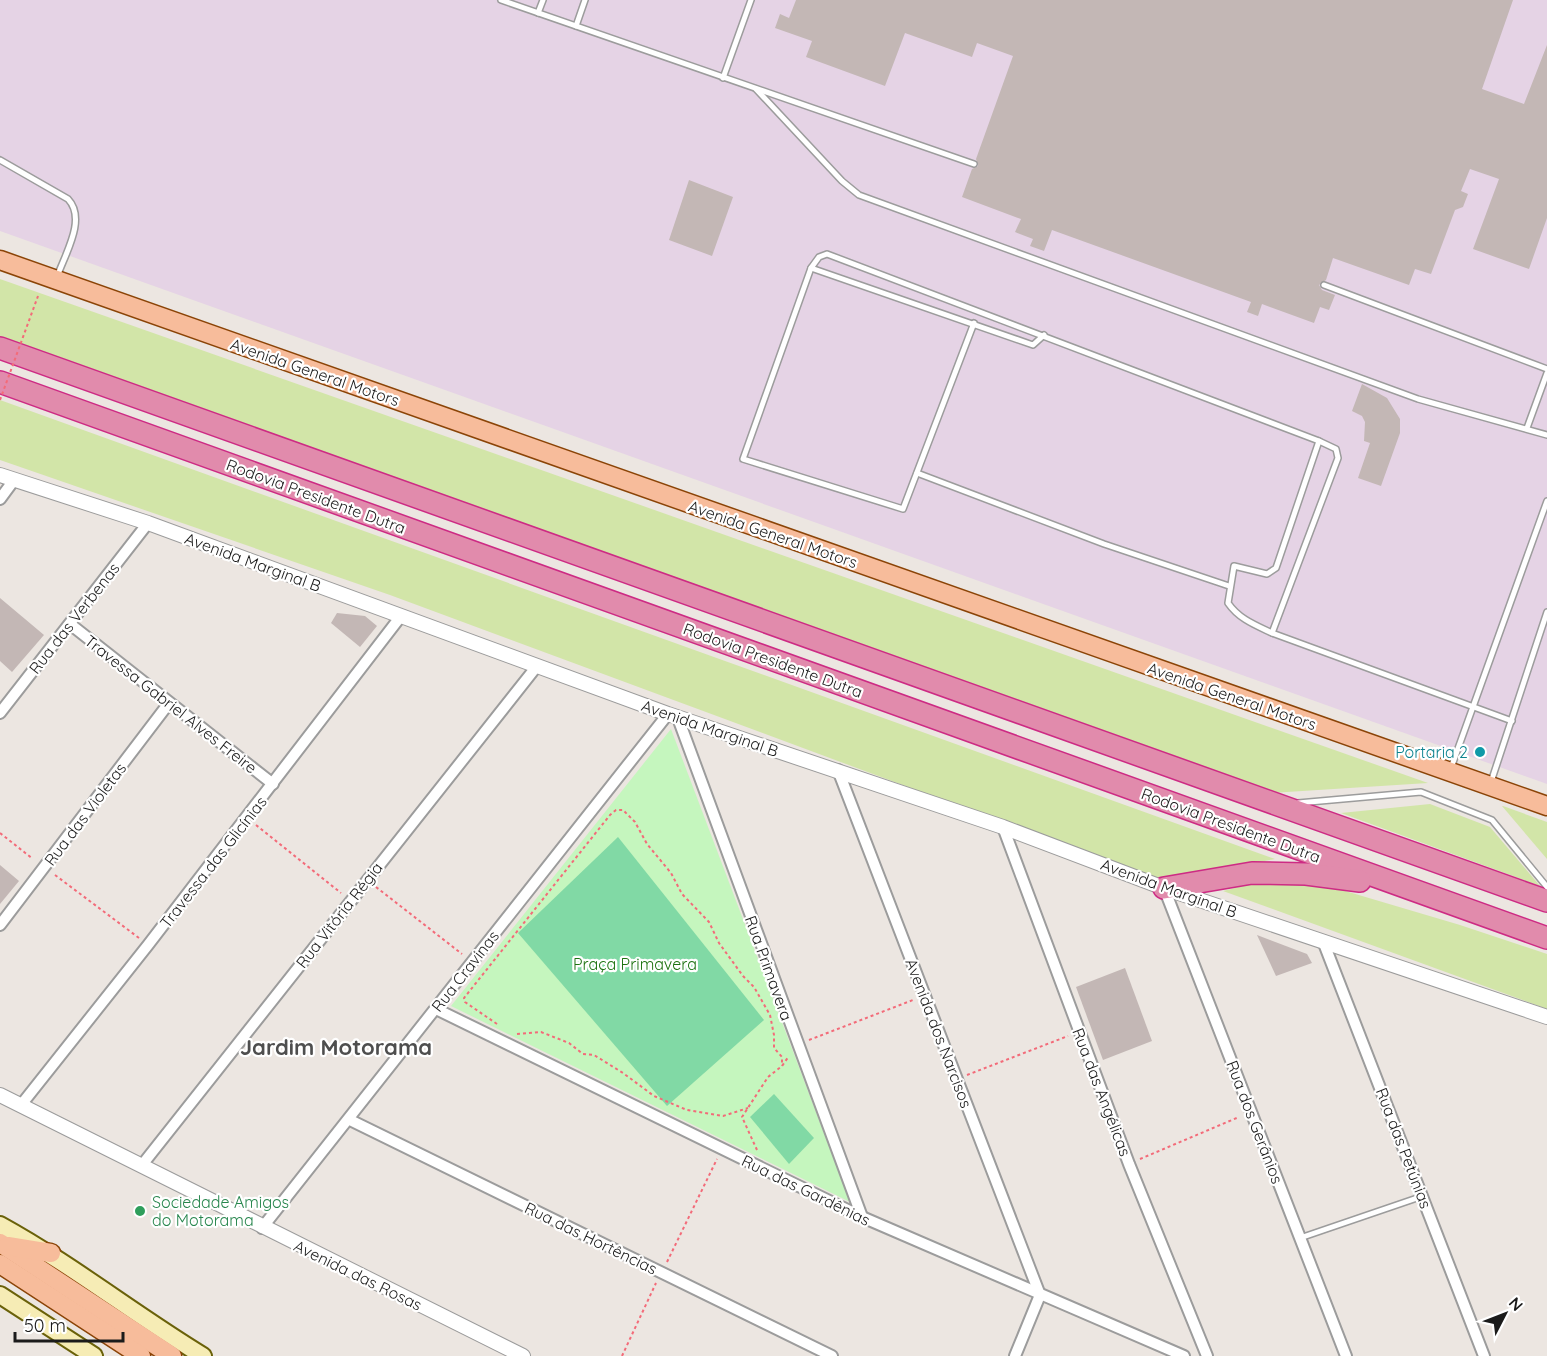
<svg xmlns="http://www.w3.org/2000/svg" width="1547" height="1356" font-family="Quicksand,sans-serif">
<rect width="100%" height="100%" fill="#ece6e1"/>
<polygon fill="#e5d3e5" points="0,0 1547,0 1547,784 0,231"/>
<g fill="#d2e5a8">
<polygon points="0,279 1428,783 1271,793 0,337"/>
<polygon points="0,400 1275,859 1191,876 1159,880 390,595 0,460"/>
<polygon points="1430,804 1490,827 1540,886 1341,813"/>
<polygon points="1503,806 1547,822 1547,859 1502,806"/>
<polygon points="1255,883 1325,885 1460,925 1547,954 1547,1009 1223,891"/>
</g>
<polygon fill="#c5f6be" points="671,729 850,1202 451,1006"/>
<g fill="#81d9a5">
<polygon points="618,837 764,1020 667,1106 518,933"/>
<polygon points="774,1094 814,1138 789,1164 750,1117"/>
</g>
<g fill="#c3b7b5">
<polygon points="796,0 1513,0 1482,89 1524,104 1547,45 1547,218 1529,269 1473,249 1499,179 1470,169 1461,191 1468,194 1463,207 1455,210 1431,274 1415,269 1409,285 1333,258 1326,280 1319,285 1322,290 1335,295 1329,310 1320,307 1314,323 1262,304 1258,316 1247,312 1251,302 1052,230 1044,251 1030,246 1033,239 1015,232 1021,219 962,197 972,169 978,166 976,159 1013,56 977,43 972,57 905,33 885,86 806,57 812,41 775,28 780,14 789,18"/>
<polygon points="689,180 733,197 712,256 669,240"/>
<polygon points="1362,384 1387,398 1400,419 1400,433 1381,486 1358,478 1370,443 1364,441 1365,422 1362,416 1352,411"/>
<polygon points="0,598 44,635 12,672 0,661"/>
<polygon points="337,613 365,616 377,626 360,647 331,623"/>
<polygon points="0,865 19,881 0,904"/>
<polygon points="1257,935 1307,954 1312,963 1276,976"/>
<polygon points="1125,968 1152,1041 1103,1060 1076,987"/>
</g>
<g fill="none" stroke-linecap="round" stroke-linejoin="round">
<g stroke="#9c9c9c" stroke-width="8">
<g id="service">
<polyline points="501,0 974,164"/>
<polyline points="538,13 543,0"/>
<polyline points="576,26 585,0"/>
<polyline points="723,78 751,0"/>
<polyline points="756,89 842,181 859,195 1418,399 1547,435"/>
<path d="M0,160l68,39c19,20 -3,55 -11,78"/>
<polyline points="811,268 1033,345 1044,335"/>
<polyline points="1324,285 1547,369"/>
<path d="M974,323l-71,186 -160,-50 68,-191 8,-11 8,-3 492,187 -43,127 -9,6 -33,-8 -6,37c11,16 27,22 44,30l240,88"/>
<polyline points="1527,428 1547,373"/>
<polyline points="917,473 1104,544 1229,586"/>
<polyline points="1272,633 1338,458 1336,449 1319,441"/>
<polyline points="1451,768 1547,501"/>
<polyline points="1491,782 1547,612"/>
<polyline points="1298,803 1421,792 1492,820 1547,887"/>
<polyline points="1300,1238 1423,1196"/>
</g>
</g>
<g stroke="#9c9c9c" stroke-width="14">
<g id="minor">
<polyline points="0,499 14,480"/>
<polyline points="70,624 273,784"/>
<polyline points="0,713 148,523"/>
<polyline points="678,718 862,1217"/>
<polyline points="838,770 1040,1295 1015,1356"/>
<polyline points="1003,827 1129,1164 1207,1356"/>
<polyline points="1164,888 1346,1356"/>
<polyline points="0,925 169,703"/>
<polyline points="1323,941 1484,1356"/>
<polyline points="436,1009 862,1217 1184,1356"/>
<polyline points="21,1105 148,945 401,616"/>
<polyline points="350,1120 832,1356"/>
<polyline points="142,1165 537,666"/>
<polyline points="262,1228 668,714"/>
</g>
</g>
<g stroke="#9c9c9c" stroke-width="16">
<g id="tertiary">
<polyline points="0,475 148,523 668,714 1003,827 1164,888 1547,1017"/>
<polyline points="0,1095 523,1356"/>
</g>
</g>
<g stroke="#6a6109" stroke-width="20">
<g id="secondary">
<path d="M0,1225c71,39 134,89 203,131"/>
<polyline points="0,1295 94,1356"/>
</g>
</g>
<g stroke="#8b4407" stroke-width="21">
<g id="primary">
<polyline points="0,260 1547,806"/>
<polyline points="0,1243 172,1356"/>
<polyline points="8,1246 51,1253"/>
<polyline points="0,1264 141,1356"/>
</g>
</g>
<g stroke="#cd2b84" stroke-width="24">
<g id="motorway">
<polyline points="0,348 1547,901"/>
<polyline points="0,382 1547,938"/>
<polyline points="1164,888 1252,873 1306,874 1360,881"/>
</g>
</g>
<g stroke="#f36b79" stroke-width="2" stroke-dasharray="3 3" stroke-linecap="butt">
<polyline points="256,825 341,893"/>
<polyline points="0,833 33,859"/>
<polyline points="55,875 139,938"/>
<polyline points="376,887 462,954"/>
<polyline points="497,1024 465,1002 464,998 610,815 616,810 623,810 635,822 647,844 671,873 682,894 709,922 719,943 743,976 754,987 770,1015 774,1035 774,1048 782,1057 782,1066"/>
<polyline points="517,1034 541,1032 569,1043 583,1054 594,1055 623,1073 654,1096 687,1110 723,1116 748,1108"/>
<polyline points="809,1040 913,1000"/>
<polyline points="967,1075 1068,1036"/>
<polyline points="757,1150 742,1117 768,1077 782,1066 789,1056"/>
<polyline points="1140,1159 1239,1117"/>
<polyline points="667,1262 717,1159"/>
<polyline points="622,1356 656,1283"/>
</g>
<use href="#service" stroke="#fff" stroke-width="5"/>
<use href="#minor" stroke="#fff" stroke-width="10"/>
<use href="#tertiary" stroke="#fff" stroke-width="14"/>
<use href="#secondary" stroke="#f6ecb5" stroke-width="16"/>
<use href="#primary" stroke="#f7bc9b" stroke-width="18"/>
<use href="#motorway" stroke="#e18bac" stroke-width="21"/>
<polyline stroke="#f36b79" stroke-width="2" stroke-dasharray="3 3" stroke-linecap="butt" points="0,400 38,296"/>
</g>
<circle fill="#0f9aa8" stroke="#fff" stroke-width="2" cx="1480" cy="752" r="6"/>
<circle fill="#2e9e5b" stroke="#fff" stroke-width="2" cx="140" cy="1211" r="6"/>
<g text-anchor="middle" stroke-width="4.5" stroke-linejoin="round" paint-order="stroke">
<g font-size="16" fill="#1b1b1b" stroke="#fff">
<text transform="translate(315 372) rotate(19)" y="6">Avenida General Motors</text>
<text transform="translate(316 496) rotate(20)" y="6">Rodovia Presidente Dutra</text>
<text transform="translate(773 534) rotate(19)" y="6">Avenida General Motors</text>
<text transform="translate(253 562) rotate(20)" y="6">Avenida Marginal B</text>
<text transform="translate(74 618) rotate(-52)" y="6">Rua das Verbenas</text>
<text transform="translate(773 660) rotate(20)" y="6">Rodovia Presidente Dutra</text>
<text transform="translate(1232 696) rotate(19)" y="6">Avenida General Motors</text>
<text transform="translate(171 704) rotate(38)" y="6">Travessa Gabriel Alves Freire</text>
<text transform="translate(710 728) rotate(19)" y="6">Avenida Marginal B</text>
<text transform="translate(85 814) rotate(-53)" y="6">Rua das Violetas</text>
<text transform="translate(1231 825) rotate(20)" y="6">Rodovia Presidente Dutra</text>
<text transform="translate(213 862) rotate(-52)" y="6">Travessa das Glicínias</text>
<text transform="translate(1169 888) rotate(20)" y="6">Avenida Marginal B</text>
<text transform="translate(339 915) rotate(-52)" y="6">Rua Vitória Régia</text>
<text transform="translate(769 968) rotate(70)" y="6">Rua Primavera</text>
<text transform="translate(465 971) rotate(-52)" y="6">Rua Cravinas</text>
<text transform="translate(939 1033) rotate(69)" y="6">Avenida dos Narcisos</text>
<text transform="translate(1102 1092) rotate(69)" y="6">Rua das Angélicas</text>
<text transform="translate(1255 1122) rotate(69)" y="6">Rua dos Gerânios</text>
<text transform="translate(1404 1148) rotate(69)" y="6">Rua das Petúnias</text>
<text transform="translate(806 1190) rotate(26)" y="6">Rua das Gardênias</text>
<text transform="translate(591 1238) rotate(26)" y="6">Rua das Hortências</text>
<text transform="translate(358 1275) rotate(26)" y="6">Avenida das Rosas</text>
</g>
<g font-size="16" fill="#0d838f" stroke="#fff" text-anchor="end">
<text x="1468" y="758">Portaria 2</text>
</g>
<g font-size="16" fill="#1c7210" stroke="#fff">
<text x="635" y="970">Praça Primavera</text>
</g>
<g font-size="16" fill="#27864d" stroke="#fff" text-anchor="start">
<text x="152" y="1208">Sociedade Amigos<tspan x="152" dy="18">do Motorama</tspan></text>
</g>
<g font-size="22" font-weight="bold" fill="#4e4e4e" stroke="#fff">
<text x="336" y="1055">Jardim Motorama</text>
</g>
</g>
<g transform="translate(1505 1314) rotate(48)" stroke="#ffffff" stroke-width="4.5" paint-order="stroke">
<path d="M0-4.5L10 22L0 15L-10 22Z" fill="#1b1b1b"/>
<text y="-9" font-size="16" font-weight="bold" text-anchor="middle" fill="#1b1b1b">N</text>
</g>
<path d="M15 1332v9h108v-9" fill="none" stroke="#1b1b1b" stroke-width="3"/>
<text x="24" y="1332" font-size="18" fill="#1b1b1b" stroke="#ffffff" stroke-width="4.5" paint-order="stroke">50 m</text>
</svg>
